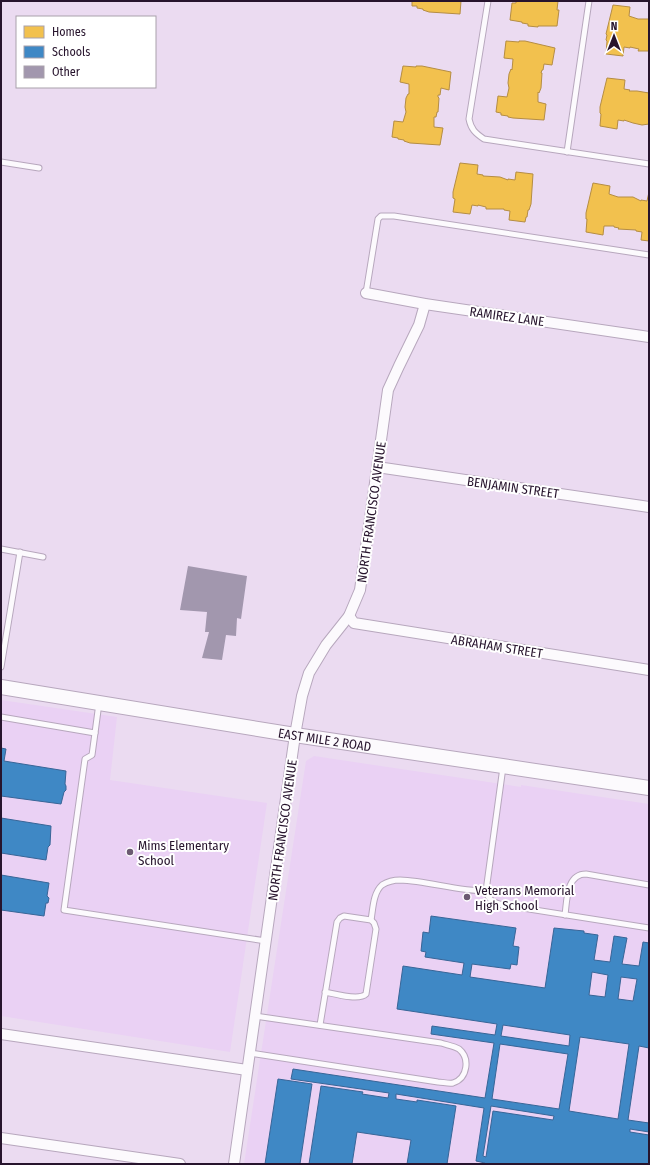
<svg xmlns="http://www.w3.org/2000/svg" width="650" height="1165" font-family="'Fira Sans Condensed',sans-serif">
<rect width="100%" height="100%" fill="#ebdbf1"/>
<g fill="#ead1f4">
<polygon points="1,700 117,717 110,780 267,803 230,1052 1,1016"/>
<polygon points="314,756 521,787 521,785 649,804 649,1164 244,1164 306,761"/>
</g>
<g fill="#f2c14e" stroke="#b58d44">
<polygon points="412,1 461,1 460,14 429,12 423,10 423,9 417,8 417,6 412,6"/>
<polygon points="516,1 558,1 557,10 559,10 557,26 538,26 538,27 528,26 528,24 522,23 522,22 510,20 512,3 516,3"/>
<polygon points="613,5 630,7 629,16 638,19 649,19 649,51 638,51 639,49 630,47 630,48 624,47 623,56 606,54 607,41 606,40 607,35 606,34"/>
<polygon points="506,41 519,42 519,41 525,41 555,48 552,65 544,64 543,70 542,70 541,73 542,73 541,88 539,93 538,92 538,102 546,104 544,120 513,118 508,117 508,116 501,115 501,113 496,112 498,96 507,97 509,88 508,83 509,74 511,69 512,70 513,59 504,58"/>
<polygon points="403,66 416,67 416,66 422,66 451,72 449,90 441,88 440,95 438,95 438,97 439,98 438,112 437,112 436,117 434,117 434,127 443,128 440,145 410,143 404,141 404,140 398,139 398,138 392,137 394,121 403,122 406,112 405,107 406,98 408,94 409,94 409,84 400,82"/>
<polygon points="607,78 625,80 624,89 630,90 629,91 637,91 649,93 649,124 642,125 633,123 624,120 624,121 618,120 617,129 600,126 601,114 600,113 600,107"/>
<polygon points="460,163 478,165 477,174 483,175 483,176 500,177 508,180 508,179 515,180 516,172 533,174 531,204 529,210 528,210 527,217 526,217 525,222 509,220 510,211 504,210 504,209 486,209 486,207 478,205 478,206 472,205 470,214 453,212 455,199 453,198 453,192"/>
<polygon points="593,183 610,186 609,194 618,197 633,197 641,201 641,200 647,201 649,192 649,241 641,240 642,232 636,231 636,230 618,229 619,228 614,227 614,226 604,226 603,235 586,232 587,219 586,219 586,213"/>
</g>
<g fill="#3f88c5" stroke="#386597" fill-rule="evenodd">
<polygon points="1,748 6,749 4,761 66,771 65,784 66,786 66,790 64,792 61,804 1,796"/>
<polygon points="1,818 51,826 50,845 48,847 46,860 1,853"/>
<polygon points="1,875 49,883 47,896 49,898 48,903 46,903 44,916 1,910"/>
<path d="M431,916l85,12 -3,18 6,1 -2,18 -6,-1 -1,5 -38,-5 -2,13 75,11 9,-60 30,3v2l14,2 -4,25 16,2 4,-26 13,2 -5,26 17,2 4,-24 6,1v105l-10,-2 -11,74 21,3v9l-19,-3v3l19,3v29h-164v-1l-9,-2 8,-53 -88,-14v5l21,3v-2l39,6 -9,58h-40l4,-24 -54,-8 -5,32h-43l12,-78 42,6 -1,2 26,4 1,-5 -98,-14 2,-10 192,29 9,-55 -63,-9 1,-8 63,9 2,-11 -100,-15 6,-43 59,9 2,-12 -39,-6 1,-5 -5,-1 2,-19 6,1zM592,972l16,3 -3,22 -16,-2zM621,977l16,2 -4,22 -15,-2zM503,1025l67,10 -1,11 -68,-10zM580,1037l49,7 -11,75 -49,-8zM500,1044l68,10 -9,55 -67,-10zM491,1106l63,10 -1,4 -60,-9 -7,46 -3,-1z"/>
<polygon points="278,1079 312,1084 300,1164 265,1164"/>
</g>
<polygon fill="#a297ae" points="188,566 247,576 241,619 237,618 236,636 226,635 222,660 202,658 209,632 205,632 207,612 180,610"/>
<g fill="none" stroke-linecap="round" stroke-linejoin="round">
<g stroke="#b7a7bd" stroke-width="7">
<g id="lane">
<path d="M488,1l-19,118c2,10 6,14 15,20l165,25"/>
<polyline points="567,152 589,1"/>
<polyline points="1,162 39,168"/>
<polyline points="366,293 378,219 381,216 394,216 649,255"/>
<polyline points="1,549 43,557"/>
<polyline points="1,667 20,552"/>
<polyline points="1,717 95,733 99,703"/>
<polyline points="95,733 92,755 85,759 64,910 266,941"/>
<path d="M503,767l-17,124c2,9 8,12 17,14l146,23"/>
<path d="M565,915c2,-14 1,-41 21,-41l63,11"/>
<path d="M371,920c2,-11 2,-27 11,-35 5,-3 12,-5 18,-5 28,1 57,11 86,11"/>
<path d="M320,1025l17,-103 3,-4 4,-2 27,4 3,3 2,6 -10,65c-7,7 -31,0 -41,-2"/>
<path d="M250,1053l188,29c4,0 11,2 15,1 15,-5 17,-25 6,-34 -5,-3 -12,-4 -18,-6l-186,-27"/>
</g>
</g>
<g stroke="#b7a7bd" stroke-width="12">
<g id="street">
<polyline points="366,293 425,304 649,337"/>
<polyline points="377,467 649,507"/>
<polyline points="349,616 354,623 649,670"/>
<polyline points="1,1034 247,1070"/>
<polyline points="1,1138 180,1164"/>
<polyline points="234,1164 295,735 302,696 309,673 326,645 349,616 360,590 388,390 399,366 419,325 425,304"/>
</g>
</g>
<g stroke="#b7a7bd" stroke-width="16">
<g id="secondary">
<path id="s1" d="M1,687l294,48 354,53"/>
</g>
</g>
<use href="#lane" stroke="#fcfafd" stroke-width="5"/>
<use href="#street" stroke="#fcfafd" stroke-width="10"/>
<use href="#secondary" stroke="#fcfafd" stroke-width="14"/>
</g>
<g fill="#6c5a72" stroke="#fff" stroke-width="1.5">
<circle cx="130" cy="852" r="4"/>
<circle cx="467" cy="897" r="4"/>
</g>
<g text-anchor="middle" stroke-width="4" stroke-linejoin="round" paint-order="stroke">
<g font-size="13" fill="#27142d" stroke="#fff">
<text transform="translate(507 316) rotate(8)" y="5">RAMIREZ LANE</text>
<text transform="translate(513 487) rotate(8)" y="5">BENJAMIN STREET</text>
<text transform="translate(371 512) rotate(-82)" y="5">NORTH FRANCISCO AVENUE</text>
<text transform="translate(497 646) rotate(9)" y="5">ABRAHAM STREET</text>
<text dy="5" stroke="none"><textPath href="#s1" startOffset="328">EAST MILE 2 ROAD</textPath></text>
<text transform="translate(282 830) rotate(-82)" y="5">NORTH FRANCISCO AVENUE</text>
</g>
<g font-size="13" fill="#27142d" stroke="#fff" text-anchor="start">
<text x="138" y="850">Mims Elementary<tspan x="138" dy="15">School</tspan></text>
<text x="475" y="895">Veterans Memorial<tspan x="475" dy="15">High School</tspan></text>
</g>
</g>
<rect width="650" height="1165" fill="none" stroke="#27142d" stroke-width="4"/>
<rect x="16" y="16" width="140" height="72" fill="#ffffff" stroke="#a9a1ab"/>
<rect x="24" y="26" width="20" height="12" fill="#f2c14e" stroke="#a9a1ab"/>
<text x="52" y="36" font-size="12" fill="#27142d">Homes</text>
<rect x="24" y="46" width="20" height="12" fill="#3f88c5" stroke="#a9a1ab"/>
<text x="52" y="56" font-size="12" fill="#27142d">Schools</text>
<rect x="24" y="66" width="20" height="12" fill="#a297ae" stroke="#a9a1ab"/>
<text x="52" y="76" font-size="12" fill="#27142d">Other</text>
<g transform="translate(614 36)" stroke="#ffffff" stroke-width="3" paint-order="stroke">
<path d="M0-3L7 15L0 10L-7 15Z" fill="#27142d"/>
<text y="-6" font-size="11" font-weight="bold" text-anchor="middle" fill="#27142d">N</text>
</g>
</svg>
